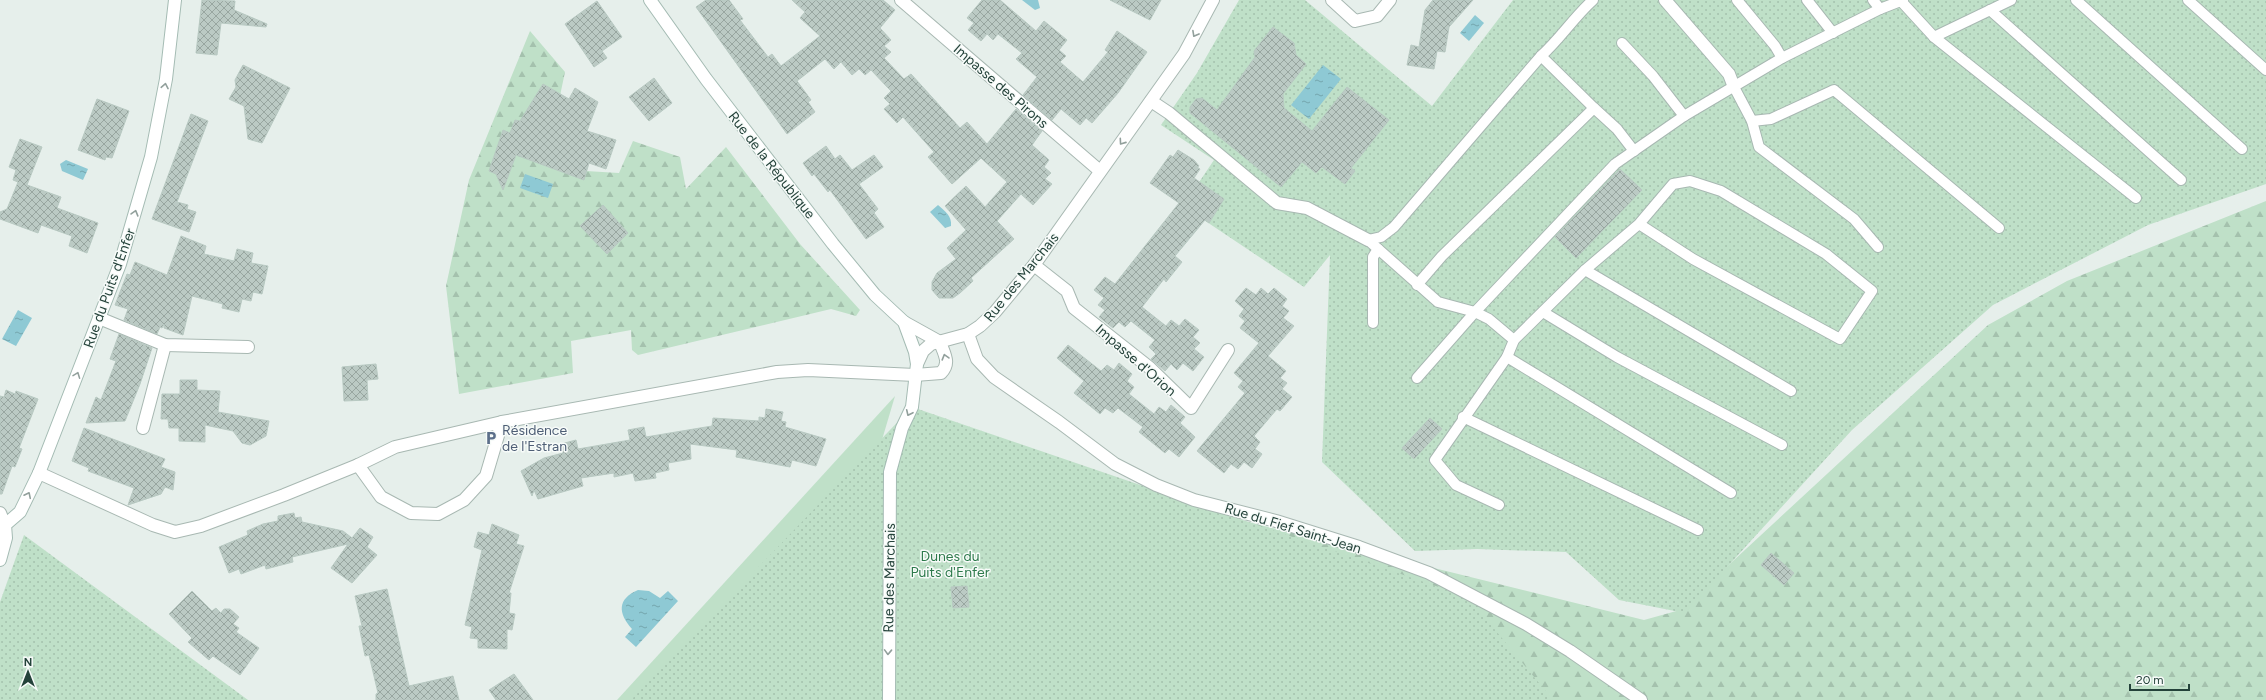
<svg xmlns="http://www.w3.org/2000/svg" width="2266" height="700" font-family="Figtree,sans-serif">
<defs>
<pattern id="forest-firs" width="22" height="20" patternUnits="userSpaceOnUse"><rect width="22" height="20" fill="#bfe0c8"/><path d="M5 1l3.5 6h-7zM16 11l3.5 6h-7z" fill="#a4c1ad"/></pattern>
<pattern id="park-dots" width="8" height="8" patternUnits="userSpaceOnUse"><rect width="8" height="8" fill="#bfe0c8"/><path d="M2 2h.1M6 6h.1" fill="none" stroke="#a4c1ad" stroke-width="1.8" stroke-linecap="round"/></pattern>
<pattern id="water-ripples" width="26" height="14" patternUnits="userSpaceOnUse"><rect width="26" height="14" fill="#8ec9d4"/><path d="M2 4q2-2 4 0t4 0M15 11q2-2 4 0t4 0" fill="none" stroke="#74a5ad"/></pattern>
<pattern id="building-cross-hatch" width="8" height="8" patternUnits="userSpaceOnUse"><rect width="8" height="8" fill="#bbcac4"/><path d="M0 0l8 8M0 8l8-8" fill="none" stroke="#98a6a0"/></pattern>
</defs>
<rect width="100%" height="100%" fill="#e6efeb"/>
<polygon fill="#bfe0c8" points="895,396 876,460 785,700 617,700"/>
<g fill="url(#forest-firs)">
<polygon points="530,31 565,72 557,110 586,171 619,173 633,141 680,157 686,189 726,147 800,244 860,310 856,316 831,309 638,355 632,350 631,330 571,341 573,373 459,394 446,286 469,180"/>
<polygon points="2266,201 2266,700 1000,700 1119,490 1644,620 1680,610 1988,325 2067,281"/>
</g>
<g fill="url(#park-dots)">
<polygon points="1239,0 1305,0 1432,106 1513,0 2266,0 2266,184 2148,225 1993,305 1852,430 1685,613 1619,600 1566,552 1477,549 1415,551 1322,462 1330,255 1304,287 1183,206 1214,160 1161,125 1197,73"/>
<polygon points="912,407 1468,597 1553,700 631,700"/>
<polygon points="24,535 248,700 0,700 0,602"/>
</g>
<g fill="url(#water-ripples)">
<polygon points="1022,0 1038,0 1040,8 1035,10"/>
<polygon points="1475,15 1484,23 1469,41 1460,33"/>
<polygon points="1323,65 1341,79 1309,119 1291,105"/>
<polygon points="66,160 88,169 83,180 62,171 60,164"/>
<polygon points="525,174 553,184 548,198 520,188"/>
<path d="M938,205c7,6 14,11 13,21l-6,2 -15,-16z"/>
<polygon points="18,310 32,318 16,346 2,339"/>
<path d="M638,590l11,1 11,7 8,-7 10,10 -42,46 -11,-10 7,-8c-14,-16 -15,-30 6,-39z"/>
</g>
<g fill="url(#building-cross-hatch)" stroke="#b8c9c2">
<polygon points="202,0 235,1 234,10 267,24 266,27 221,23 217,55 196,53"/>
<polygon points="706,0 729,0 743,19 740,20 768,57 772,54 781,66 820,36 800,18 805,12 792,0 883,0 895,10 880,28 891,40 884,46 891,52 884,58 904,79 911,74 960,128 967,122 987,144 1016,109 1042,131 1032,145 1049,160 1044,167 1051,173 1045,179 1052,184 1033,205 1021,194 997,221 1014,239 971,278 973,281 960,293 953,298 939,298 932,290 932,282 937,273 956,259 947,248 966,230 945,206 966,186 985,207 1007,182 981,158 952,184 928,157 934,152 909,124 903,117 897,123 884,109 890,104 884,98 891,91 871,70 865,75 859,69 852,75 841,62 834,69 825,59 797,81 811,100 808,102 815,112 787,134 696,7"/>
<polygon points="982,0 1000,0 1036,31 1044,21 1067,40 1059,50 1066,56 1060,62 1083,82 1108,52 1105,50 1117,31 1147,52 1118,93 1092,123 1086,118 1080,125 1061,109 1052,120 1023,95 1037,77 1016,59 1022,53 998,34 993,40 987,34 981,41 968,30 974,23 967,18"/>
<polygon points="1110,0 1161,0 1150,20"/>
<polygon points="1433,0 1473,0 1449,27 1445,52 1437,51 1434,69 1407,65 1411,45 1419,47 1425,10"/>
<polygon points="597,1 622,37 602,51 607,58 594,67 565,24"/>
<polygon points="1273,27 1294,43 1296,55 1306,64 1283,94 1284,108 1312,131 1347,87 1389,120 1351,168 1355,171 1345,184 1322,167 1316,173 1302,162 1281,187 1190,113 1190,107 1196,99 1202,98 1217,110 1255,57 1254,51"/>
<polygon points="243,65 290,88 262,143 248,139 244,106 229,99 236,87 235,80"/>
<polygon points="654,78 672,103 649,121 629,97"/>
<polygon points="543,84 569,99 575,88 598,102 587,131 616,140 606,169 589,163 584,180 516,155 503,190 496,174 489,171 503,130 510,133 515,120 520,121"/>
<polygon points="97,99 129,111 112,158 106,157 105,160 78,150"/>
<polygon points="191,114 208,121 177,202 188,205 187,209 196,212 189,232 152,219"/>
<polygon points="20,139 42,147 27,185 61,197 57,208 98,223 87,253 69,246 72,236 41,225 38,233 0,219 0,212 7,209 18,182 13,180 16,170 9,167"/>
<polygon points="826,146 835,159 840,155 852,170 874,155 883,167 859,184 878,209 874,213 884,227 866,239 830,190 828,192 814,174 812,176 803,163"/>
<polygon points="1178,150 1194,160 1199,166 1197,167 1200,169 1194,178 1224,199 1209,223 1205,220 1175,256 1182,262 1166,282 1164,279 1142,307 1166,326 1171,320 1179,326 1185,319 1199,330 1193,337 1200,343 1194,349 1204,357 1193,371 1183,363 1177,370 1171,364 1165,371 1151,359 1156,354 1149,347 1155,340 1131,321 1125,327 1119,322 1113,328 1099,317 1105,310 1098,305 1104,298 1094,290 1105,277 1115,284 1179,203 1150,183 1170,155 1173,157"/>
<polygon points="1620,169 1642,190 1576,258 1555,237"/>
<polygon points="603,205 628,233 607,254 580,226"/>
<polygon points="181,236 206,246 204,254 234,261 237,249 253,253 251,263 268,266 262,294 253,292 251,301 242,299 239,312 222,308 223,304 192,296 183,335 164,328 164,324 162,328 160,327 157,334 124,320 128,309 115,305 127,274 130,275 135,262 167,275"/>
<polygon points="1246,288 1256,295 1261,288 1268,294 1274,288 1287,299 1282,306 1289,311 1283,318 1294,326 1268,356 1286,371 1280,378 1287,383 1282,389 1292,397 1280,411 1277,409 1254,436 1260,442 1255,449 1262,454 1252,468 1244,462 1238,469 1231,464 1224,473 1197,451 1245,393 1238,387 1243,381 1234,373 1259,343 1240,328 1245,321 1239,316 1244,309 1235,301"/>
<polygon points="119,334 152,348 140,384 125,421 86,423 96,397 101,400 116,361 110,359"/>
<polygon points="1068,345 1101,371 1107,365 1114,370 1119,363 1132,374 1127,381 1134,387 1129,394 1154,414 1159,407 1166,412 1171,405 1185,417 1180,423 1195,437 1179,457 1169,449 1165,453 1139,432 1143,427 1118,408 1113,413 1105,408 1100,414 1074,393 1084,381 1057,358"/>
<polygon points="376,364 378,379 367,380 368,400 344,401 342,367"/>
<polygon points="180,380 197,380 197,390 220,391 218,412 269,421 266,436 250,445 242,443 233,431 205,425 205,442 179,441 179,428 169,428 168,419 161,419 162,394 180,394"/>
<polygon points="6,390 15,394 16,391 38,399 19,448 22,449 15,467 12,466 2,494 0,494 0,396 4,397"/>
<polygon points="766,409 783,412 781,421 786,422 785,427 826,439 816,466 792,460 790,467 736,457 737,450 690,444 691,459 668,463 669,470 655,473 656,478 635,481 633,473 614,477 614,473 581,478 583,486 538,499 534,490 532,496 521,471 544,458 563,453 561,444 576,440 578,449 630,440 628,430 644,427 646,437 712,426 713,418 759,421 759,417 765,418"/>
<polygon points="1430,418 1442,429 1414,459 1402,448"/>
<polygon points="84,428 165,459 161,467 175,472 173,490 165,487 161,494 128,505 134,488 88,471 89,468 72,461"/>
<polygon points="294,513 295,518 301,517 302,522 343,531 352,538 360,528 373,537 367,547 377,555 352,583 331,568 348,544 292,557 293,562 266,569 265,565 241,574 239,569 229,573 219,547 248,535 247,531 263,524 278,521 278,516"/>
<polygon points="492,524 519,535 516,544 524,546 509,593 511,593 509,613 515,614 512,630 507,629 507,649 478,648 478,639 470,638 472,627 465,625 482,550 474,547 478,532 489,535"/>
<polygon points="1771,553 1794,573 1784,585 1761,565"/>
<polygon points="967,586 969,607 953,608 951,587"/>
<polygon points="387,589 409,686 453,676 459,700 376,700 376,694 378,693 369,655 365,656 359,626 362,626 355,596"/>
<polygon points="192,591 212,611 216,608 221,613 224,609 230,609 239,617 233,624 239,628 236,632 259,648 240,675 213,656 209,660 188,642 192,638 169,614"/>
<polygon points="514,674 533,700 496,700 489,690"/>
</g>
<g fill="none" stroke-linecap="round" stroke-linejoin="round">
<g stroke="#a8b8b2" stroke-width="12">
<g id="lane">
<polyline points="1737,0 1775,46 1782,58"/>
<polyline points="1807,0 1833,33"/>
<polyline points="1873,0 1880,9"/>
<polyline points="2076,0 2242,149"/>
<polyline points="2188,0 2266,70"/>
<polyline points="1901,1 1934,37 2136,198"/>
<polyline points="1990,10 2181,180"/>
<polyline points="1934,37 2011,0"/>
<polyline points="1622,43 1653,76 1684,116"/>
<polyline points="1541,56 1594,108"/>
<polyline points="1734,87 1752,121 1759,147 1854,219 1878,247"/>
<polyline points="1752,121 1771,119 1834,90 1999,228"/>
<path d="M1368,240l13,-3 13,-10 147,-171c19,-17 33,-39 52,-56"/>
<polyline points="1368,240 1438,302 1475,312 1489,319 1514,340"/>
<polyline points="1585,270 1791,391"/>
<polyline points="1417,285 1442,256 1594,108 1617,129 1634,151"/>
<polyline points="1543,312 1617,357 1782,445"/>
<polyline points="1373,323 1373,257 1378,249"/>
<polyline points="1507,357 1731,493"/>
<polyline points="1417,378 1475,312 1615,164 1684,116 1782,58 1880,9 1903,0"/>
<polyline points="1463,417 1698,530"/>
<polyline points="1499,505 1456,485 1435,460 1507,357 1514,340 1585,270 1639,224 1673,184 1690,181 1721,191 1826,254 1872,291 1840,339 1693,259 1639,224"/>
</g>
</g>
<g stroke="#a8b8b2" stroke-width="14">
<g id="street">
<polyline points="901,0 1100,171"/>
<polyline points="1332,0 1355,21 1377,16 1390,0"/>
<polyline points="1665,0 1729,74 1734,87"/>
<polyline points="1151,101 1169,113 1277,203 1307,208 1368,240"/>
<polyline points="1034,265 1067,291 1074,308 1150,368 1191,408 1228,350"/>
<polyline points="99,318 165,345 248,347"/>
<polyline points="904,322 940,342"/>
<polyline points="968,334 977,359 994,377 1059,422 1115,464 1156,485 1194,500 1276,521 1359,547 1429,573 1526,624 1570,651 1641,700"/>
<polyline points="917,364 923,351 931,344 968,334 980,326 995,312 1034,265 1184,54 1213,0"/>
<polyline points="143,428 165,345"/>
<polyline points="358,465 381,497 411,513 438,514 464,500 486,476 502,422"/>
<path d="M39,473l114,52 22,7 26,-6 83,-31 74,-30 37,-18 107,-25 275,-50 31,-2 107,5 26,-2c10,-10 3,-19 -1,-31"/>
<polyline points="0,513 5,525"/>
</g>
</g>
<g stroke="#a4bbb3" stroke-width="14">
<g id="secondary">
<polyline points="650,0 706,79 833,244 875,295 904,322 915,352 917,364 912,407 902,428 890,472 889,700"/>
<polyline points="0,560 6,538 5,525 20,512 39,473 120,264 151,157 166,79 175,0"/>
</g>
</g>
<use href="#lane" stroke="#fff" stroke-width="10"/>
<use href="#street" stroke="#fff" stroke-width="12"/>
<use href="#secondary" stroke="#fff" stroke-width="12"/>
</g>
<defs><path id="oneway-chevron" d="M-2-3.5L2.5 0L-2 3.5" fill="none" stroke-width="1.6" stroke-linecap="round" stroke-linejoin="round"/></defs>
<g stroke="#92a09c">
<use href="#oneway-chevron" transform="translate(1195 34) rotate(119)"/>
<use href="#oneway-chevron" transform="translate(165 86) rotate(-79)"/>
<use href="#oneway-chevron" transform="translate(1122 142) rotate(125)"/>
<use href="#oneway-chevron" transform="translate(135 213) rotate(-74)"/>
<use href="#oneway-chevron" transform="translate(945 357) rotate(-106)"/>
<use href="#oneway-chevron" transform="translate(77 375) rotate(-69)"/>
<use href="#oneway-chevron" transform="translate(909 413) rotate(115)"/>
<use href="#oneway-chevron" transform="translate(28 495) rotate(-64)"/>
<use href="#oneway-chevron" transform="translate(888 652) rotate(92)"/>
</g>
<defs>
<g id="parking-bare" transform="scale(1.08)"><path d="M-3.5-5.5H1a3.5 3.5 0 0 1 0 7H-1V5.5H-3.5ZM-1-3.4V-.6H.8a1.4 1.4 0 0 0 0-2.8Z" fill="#5c6f8a" stroke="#f7fbf9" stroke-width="2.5" paint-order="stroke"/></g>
</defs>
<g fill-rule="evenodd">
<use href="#parking-bare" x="491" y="438"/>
</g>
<g text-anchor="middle" stroke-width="3" stroke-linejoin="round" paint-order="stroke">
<g font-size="14" fill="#24423a" stroke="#f7fbf9">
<text transform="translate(1001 86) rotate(41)" y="5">Impasse des Pirons</text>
<text transform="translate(772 165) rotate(52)" y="5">Rue de la République</text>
<text transform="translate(1021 277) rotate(-51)" y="5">Rue des Marchais</text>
<text transform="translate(109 288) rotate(-70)" y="5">Rue du Puits d'Enfer</text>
<text transform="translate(1136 360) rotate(41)" y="5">Impasse d'Orion</text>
<text transform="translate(1293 528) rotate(17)" y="5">Rue du Fief Saint-Jean</text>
<text transform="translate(889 578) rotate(-89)" y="5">Rue des Marchais</text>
</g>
<g font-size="14" fill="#4e5e75" stroke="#f7fbf9" text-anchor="start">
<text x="502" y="435">Résidence<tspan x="502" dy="16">de l'Estran</tspan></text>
</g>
<g font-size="14" fill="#2d7a4b" stroke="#f7fbf9">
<text x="950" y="561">Dunes du<tspan x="950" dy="16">Puits d'Enfer</tspan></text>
</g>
</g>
<g transform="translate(28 672)" stroke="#f7fbf9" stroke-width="3" paint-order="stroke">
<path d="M0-3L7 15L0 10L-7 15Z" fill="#24423a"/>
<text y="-6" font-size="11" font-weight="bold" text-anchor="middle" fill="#24423a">N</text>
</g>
<path d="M2130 684v6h59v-6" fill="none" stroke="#24423a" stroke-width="2"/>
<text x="2136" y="684" font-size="12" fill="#24423a" stroke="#f7fbf9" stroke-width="3" paint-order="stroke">20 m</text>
</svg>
